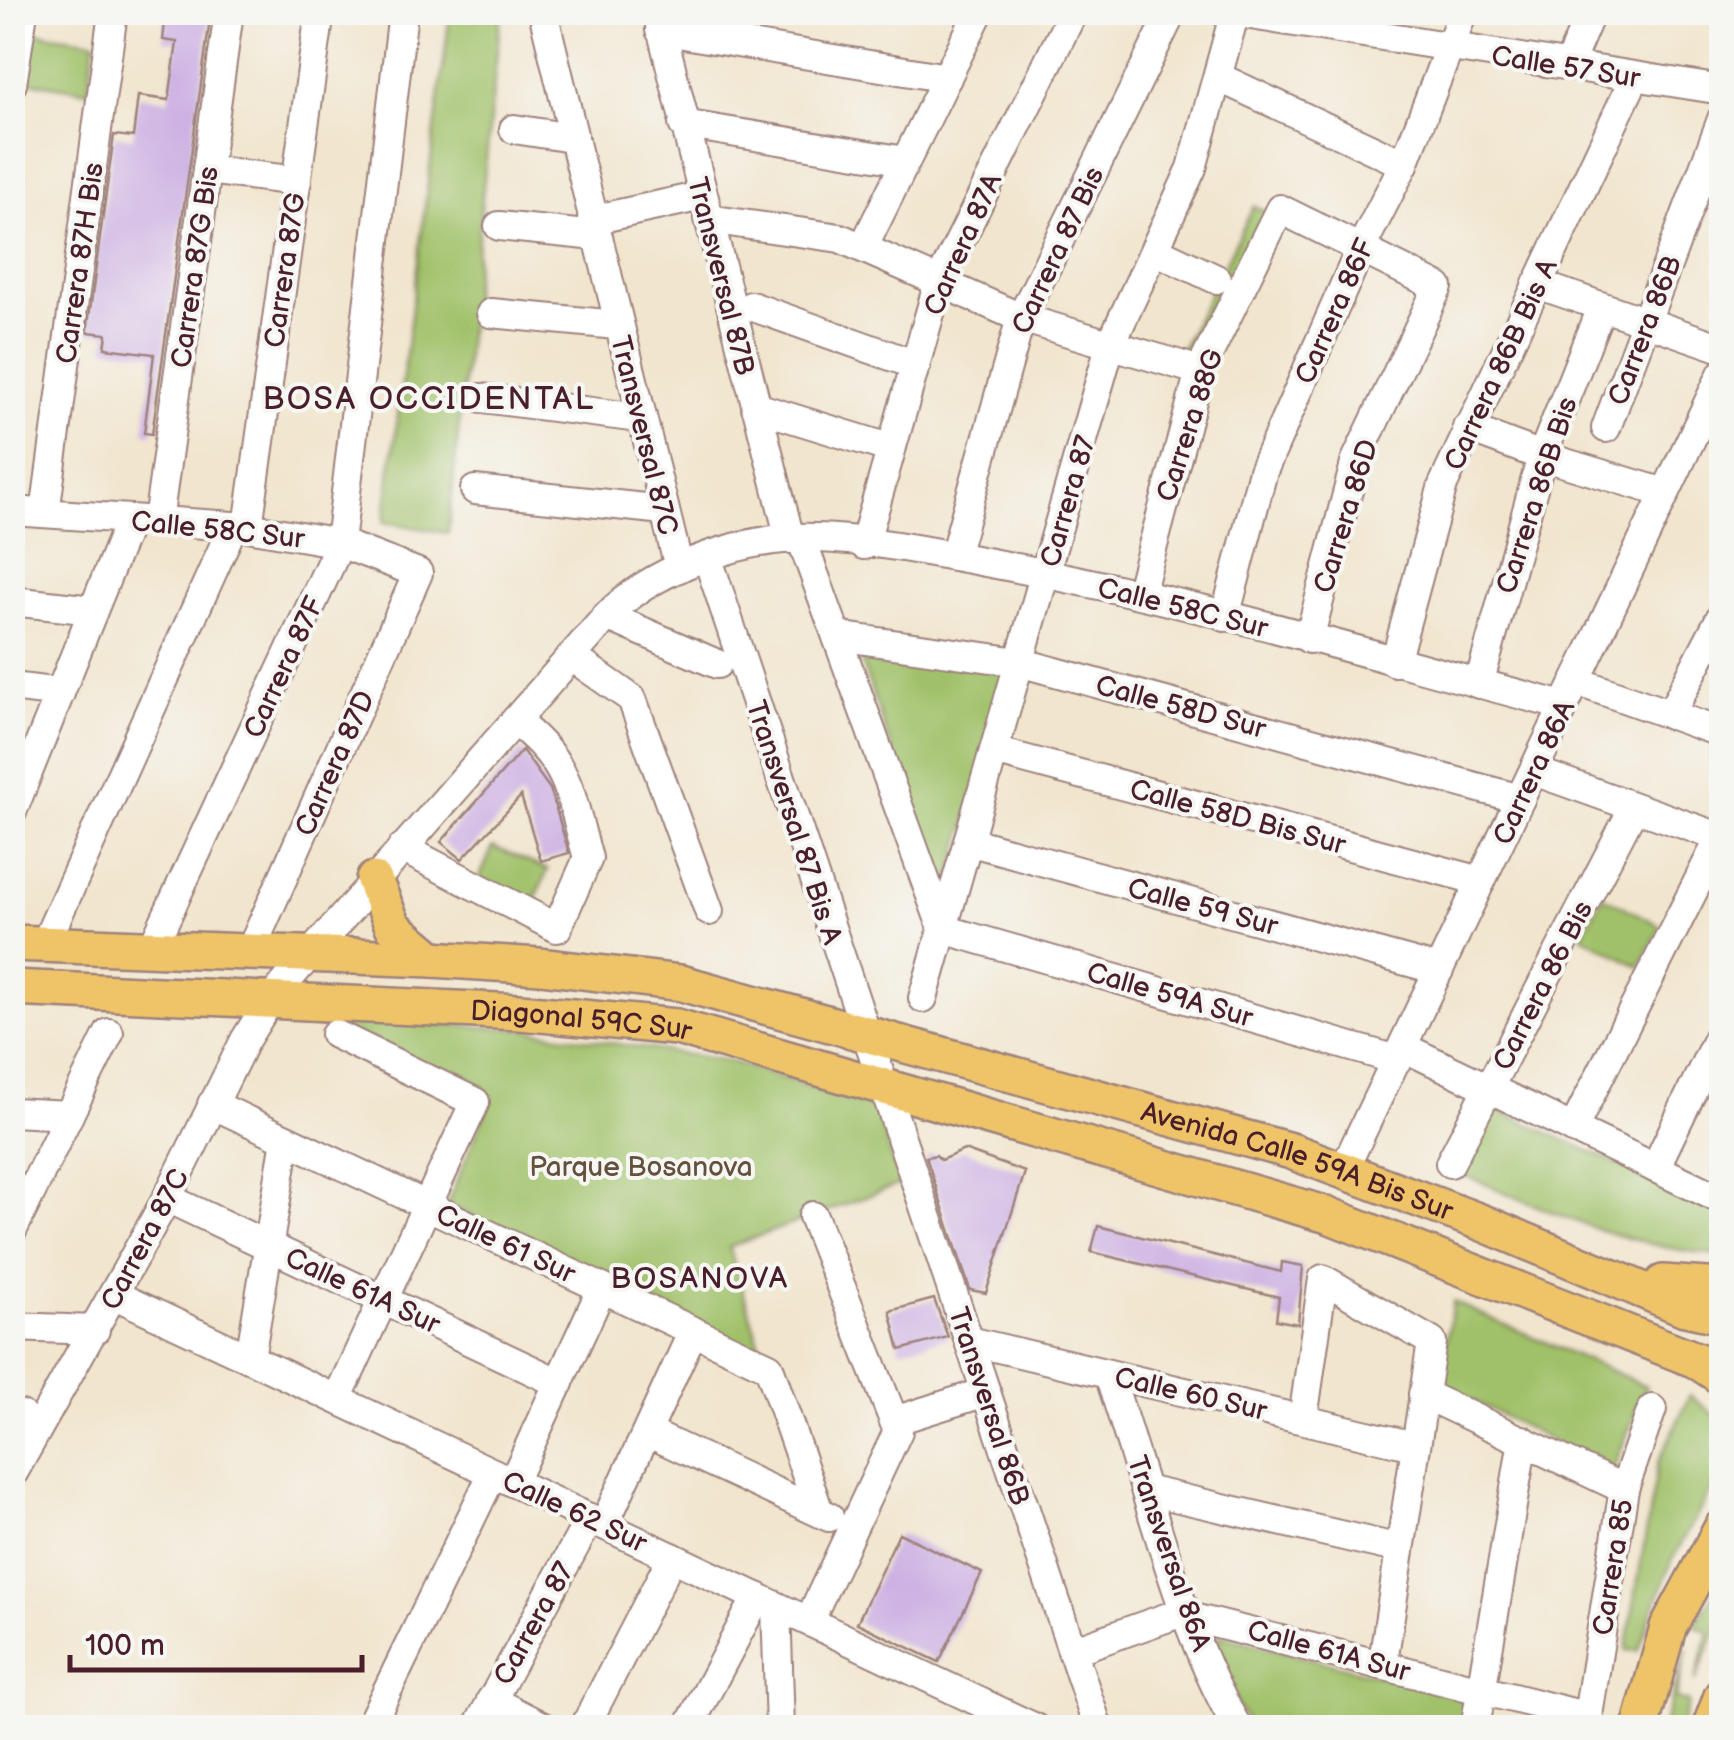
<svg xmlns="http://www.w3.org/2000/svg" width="1734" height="1740" font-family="'Balsamiq Sans',sans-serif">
<rect width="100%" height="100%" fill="#f6f6f2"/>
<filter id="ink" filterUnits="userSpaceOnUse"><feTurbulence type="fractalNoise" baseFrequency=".01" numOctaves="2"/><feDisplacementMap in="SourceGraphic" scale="20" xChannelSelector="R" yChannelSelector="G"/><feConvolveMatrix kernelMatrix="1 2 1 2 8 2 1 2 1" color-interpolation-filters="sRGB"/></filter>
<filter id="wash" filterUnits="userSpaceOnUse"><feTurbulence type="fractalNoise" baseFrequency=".0048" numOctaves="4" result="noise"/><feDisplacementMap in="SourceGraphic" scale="40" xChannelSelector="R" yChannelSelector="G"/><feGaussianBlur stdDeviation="2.25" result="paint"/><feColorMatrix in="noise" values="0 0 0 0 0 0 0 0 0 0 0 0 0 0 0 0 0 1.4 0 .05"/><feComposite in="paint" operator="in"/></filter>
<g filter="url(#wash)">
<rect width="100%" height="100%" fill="#f1e5cd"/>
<g fill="#a0c169" stroke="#75704a" stroke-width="2.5">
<polygon points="450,13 501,13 448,533 384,522"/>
<polygon points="31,32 95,41 88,91 24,81"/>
<polygon points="1254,206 1271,214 1196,363 1179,354"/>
<polygon points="856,646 1012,664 944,901"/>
<polygon points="493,847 548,870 533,904 478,881"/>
<polygon points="1603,896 1661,926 1640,967 1582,936"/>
<polygon points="315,1015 527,1030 730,1061 875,1108 901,1184 729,1247 763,1355 447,1204 487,1108 314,1023"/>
<path d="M1495,1109l226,101v45c-95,-7 -173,-44 -259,-81z"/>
<polygon points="1453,1302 1646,1386 1612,1472 1439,1383"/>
<polygon points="1690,1395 1721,1421 1721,1473 1672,1560 1638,1651 1626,1650 1658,1463"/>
<polygon points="1721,1581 1721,1619 1695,1682 1709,1632 1695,1626"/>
<path d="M1218,1635l250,63 -7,29h-210c-21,-29 -32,-55 -33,-92z"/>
<polygon points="1687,1648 1676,1699 1689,1703 1681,1727 1663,1727"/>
</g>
<g id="blocks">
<g fill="#cdb1e3">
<polygon points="166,12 211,12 152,434 144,433 154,354 105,348 107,334 87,332 114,135 133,137 138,96 169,100 177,42 163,40"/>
<polygon points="522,750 550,789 569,853 541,861 521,796 462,859 441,842"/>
<polygon points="964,1150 1025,1172 986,1293 970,1290 926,1157 936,1155 941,1160"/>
<polygon points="1098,1226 1281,1272 1282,1262 1303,1266 1298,1324 1276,1320 1279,1297 1091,1252"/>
<polygon points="934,1299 948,1337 900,1350 890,1311"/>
<polygon points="899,1533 982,1573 939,1662 857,1623"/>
</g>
</g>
</g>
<g filter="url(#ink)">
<use href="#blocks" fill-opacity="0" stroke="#9e827c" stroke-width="2.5"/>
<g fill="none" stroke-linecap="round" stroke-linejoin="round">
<g stroke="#9e827c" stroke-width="32">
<g id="minor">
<polyline points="543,12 679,568"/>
<polyline points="657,12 790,539"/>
<polyline points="1232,12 1722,90"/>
<polyline points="660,30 947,78"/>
<polyline points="1568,66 1591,12"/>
<polyline points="1218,77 1404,164"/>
<polyline points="12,84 23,12"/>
<polyline points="683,124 905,161"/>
<polyline points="514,129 572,138"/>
<polyline points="207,170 297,181"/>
<polyline points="708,219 840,238 1021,318 1187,367"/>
<polyline points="592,220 702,196"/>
<polyline points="499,226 596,236"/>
<polyline points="863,248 979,12"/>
<polyline points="1155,250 1216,279"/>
<polyline points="1537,284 1722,348"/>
<polyline points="751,306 916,365"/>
<polyline points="491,313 617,325"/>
<polyline points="482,398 639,418"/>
<polyline points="756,407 889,448"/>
<polyline points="1467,428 1542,456 1665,493"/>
<polyline points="1606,428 1722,119"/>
<polyline points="475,490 664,510"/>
<polyline points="12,511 248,527 340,543 418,573 250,952"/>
<polyline points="45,513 113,12"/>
<polyline points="158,521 229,12"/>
<polyline points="248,527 320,12"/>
<polyline points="801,538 943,929 1397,1060"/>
<polyline points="864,545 938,285 1073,12"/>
<polyline points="954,556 1021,318 1172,12"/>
<polyline points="708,559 1098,1728"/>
<polyline points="1140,594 1200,371 1280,209 1438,287 1356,460 1309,639"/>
<polyline points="12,601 93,610"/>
<polyline points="607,616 717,664"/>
<polyline points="1225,617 1263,471 1360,250 1404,164 1463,12"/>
<polyline points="837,636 1019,662 1520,799"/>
<polyline points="572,657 632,699 709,911"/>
<polyline points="1395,662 1443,485 1635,77"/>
<polyline points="1576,681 1722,733"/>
<polyline points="1479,684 1542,456 1601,308"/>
<polyline points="12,687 60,693"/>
<polyline points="1670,715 1722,615"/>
<polyline points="994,751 1481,881"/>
<polyline points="1534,771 1722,838"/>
<polyline points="12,812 130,519"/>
<polyline points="968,841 1439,970"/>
<path d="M402,848l155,80 31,-70c-19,-65 -16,-93 -73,-137"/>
<polyline points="45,944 233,526"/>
<polyline points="152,948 340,543 403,12"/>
<polyline points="923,998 1110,346 1192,168 1235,12"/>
<polyline points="335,1034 475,1102 337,1399"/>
<polyline points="1403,1047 1722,1200"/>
<polyline points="212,1104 769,1367 819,1512"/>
<polyline points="12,1112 69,1115"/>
<polyline points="1573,1129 1720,838"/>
<polyline points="1450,1163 1634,807"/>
<polyline points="1655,1168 1722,1029"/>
<polyline points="1344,1169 1722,374"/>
<polyline points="167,1198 559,1383"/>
<polyline points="12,1231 109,1033"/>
<polyline points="115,1295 1035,1728"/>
<polyline points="12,1327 95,1330"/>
<polyline points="969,1341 1414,1446"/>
<polyline points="250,1358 286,1139"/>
<path d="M1109,1375c38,110 70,254 129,353"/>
<polyline points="1423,1394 1624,1489"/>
<polyline points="12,1415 21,1415"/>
<polyline points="1303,1419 1323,1279 1432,1342 1383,1662"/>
<polyline points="894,1421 986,1392"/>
<polyline points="649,1433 829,1517"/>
<path d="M12,1475l155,-277 78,-158 25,-40 337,-384c43,-45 124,-74 186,-78 58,-3 145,15 203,26 192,35 380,93 568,142"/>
<polyline points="513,1482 602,1288"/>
<polyline points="1149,1491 1400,1549"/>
<polyline points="604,1525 693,1331"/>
<polyline points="776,1606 780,1728"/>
<polyline points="809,1621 898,1431 813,1216"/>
<polyline points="1072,1651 1177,1614 1589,1717"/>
<polyline points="491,1700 545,1728"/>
<polyline points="369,1728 493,1473"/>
<polyline points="477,1728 590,1518"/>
<polyline points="584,1728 672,1557"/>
<polyline points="688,1728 757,1597"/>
<polyline points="1475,1728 1523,1440"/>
<polyline points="1586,1728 1624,1489 1652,1409"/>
</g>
</g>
<g stroke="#9e827c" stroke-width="40">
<g id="major">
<polyline points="374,880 393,926 432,959"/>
<path id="s1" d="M12,943l420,16 108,7 141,17 610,168 192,72 202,85 37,8"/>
<path id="s2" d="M12,988l508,24 157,15 651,188 368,145 26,17"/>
<polyline points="1663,1283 1722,1287"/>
<polyline points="1640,1728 1668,1628 1722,1528"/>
<polyline points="1710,1728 1722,1696"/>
</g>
</g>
<use href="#minor" stroke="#fff" stroke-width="28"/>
<use href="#major" stroke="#efc469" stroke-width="35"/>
</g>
</g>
<g text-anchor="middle" stroke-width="8" stroke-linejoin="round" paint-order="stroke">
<g font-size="28" fill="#4a1f2b" stroke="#f6f6f2">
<text transform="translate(1566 66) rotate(9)" y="10">Calle 57 Sur</text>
<text transform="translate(962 244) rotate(-66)" y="10">Carrera 87A</text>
<text transform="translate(1057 250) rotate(-65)" y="10">Carrera 87 Bis</text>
<text transform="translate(79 263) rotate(-82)" y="10">Carrera 87H Bis</text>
<text transform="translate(194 267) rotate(-82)" y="10">Carrera 87G Bis</text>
<text transform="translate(284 270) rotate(-82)" y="10">Carrera 87G</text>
<text transform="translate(722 276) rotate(76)" y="10">Transversal 87B</text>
<text transform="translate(1334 311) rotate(-66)" y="10">Carrera 86F</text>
<text transform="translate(1644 330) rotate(-69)" y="10">Carrera 86B</text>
<text transform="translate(1500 364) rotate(-65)" y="10">Carrera 86B Bis A</text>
<text transform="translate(1189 425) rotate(-72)" y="10">Carrera 88G</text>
<text transform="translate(645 435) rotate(76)" y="10">Transversal 87C</text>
<text transform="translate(1536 495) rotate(-72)" y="10">Carrera 86B Bis</text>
<text transform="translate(1067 501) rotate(-74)" y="10">Carrera 87</text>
<text transform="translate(1345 516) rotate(-73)" y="10">Carrera 86D</text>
<text transform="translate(218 529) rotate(6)" y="10">Calle 58C Sur</text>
<text transform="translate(1183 607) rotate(14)" y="10">Calle 58C Sur</text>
<text transform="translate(283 667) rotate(-65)" y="10">Carrera 87F</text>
<text transform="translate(1181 706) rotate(15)" y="10">Calle 58D Sur</text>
<text transform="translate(334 763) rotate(-66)" y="10">Carrera 87D</text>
<text transform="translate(1533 772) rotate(-65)" y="10">Carrera 86A</text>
<text transform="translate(1238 816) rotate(15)" y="10">Calle 58D Bis Sur</text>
<text transform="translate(795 822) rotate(72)" y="10">Transversal 87 Bis A</text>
<text transform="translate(1203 906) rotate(15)" y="10">Calle 59 Sur</text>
<text transform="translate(1542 985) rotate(-63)" y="10">Carrera 86 Bis</text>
<text transform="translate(1170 994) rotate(16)" y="10">Calle 59A Sur</text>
<text dy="10" stroke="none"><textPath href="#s2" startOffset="570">Diagonal 59C Sur</textPath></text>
<text dy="10" stroke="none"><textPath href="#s1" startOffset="1312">Avenida Calle 59A Bis Sur</textPath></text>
<text transform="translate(144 1239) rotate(-62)" y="10">Carrera 87C</text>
<text transform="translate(506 1243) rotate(25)" y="10">Calle 61 Sur</text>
<text transform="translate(363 1290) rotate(25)" y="10">Calle 61A Sur</text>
<text transform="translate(1191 1393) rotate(13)" y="10">Calle 60 Sur</text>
<text transform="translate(990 1406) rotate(72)" y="10">Transversal 86B</text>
<text transform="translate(575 1511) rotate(25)" y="10">Calle 62 Sur</text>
<text transform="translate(1170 1553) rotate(71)" y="10">Transversal 86A</text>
<text transform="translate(1612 1567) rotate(-81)" y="10">Carrera 85</text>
<text transform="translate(533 1623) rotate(-61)" y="10">Carrera 87</text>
<text transform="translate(1329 1650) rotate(15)" y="10">Calle 61A Sur</text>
</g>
<g font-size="28" fill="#64503e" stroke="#f6f6f2">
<text x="641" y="1176">Parque Bosanova</text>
</g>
<g font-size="30" letter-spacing="2.5" fill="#4a1f2b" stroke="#f6f6f2">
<text x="700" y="1288">BOSANOVA</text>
</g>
<g font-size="32" letter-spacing="2.5" fill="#4a1f2b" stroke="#f6f6f2">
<text x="429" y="409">BOSA OCCIDENTAL</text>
</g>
</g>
<rect width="1734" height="1740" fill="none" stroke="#f6f6f2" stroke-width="50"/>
<path d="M70 1655v15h292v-15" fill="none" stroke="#4a1f2b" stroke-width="5"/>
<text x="85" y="1655" font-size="30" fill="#4a1f2b" stroke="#f6f6f2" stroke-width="8" paint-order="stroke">100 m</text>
</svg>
